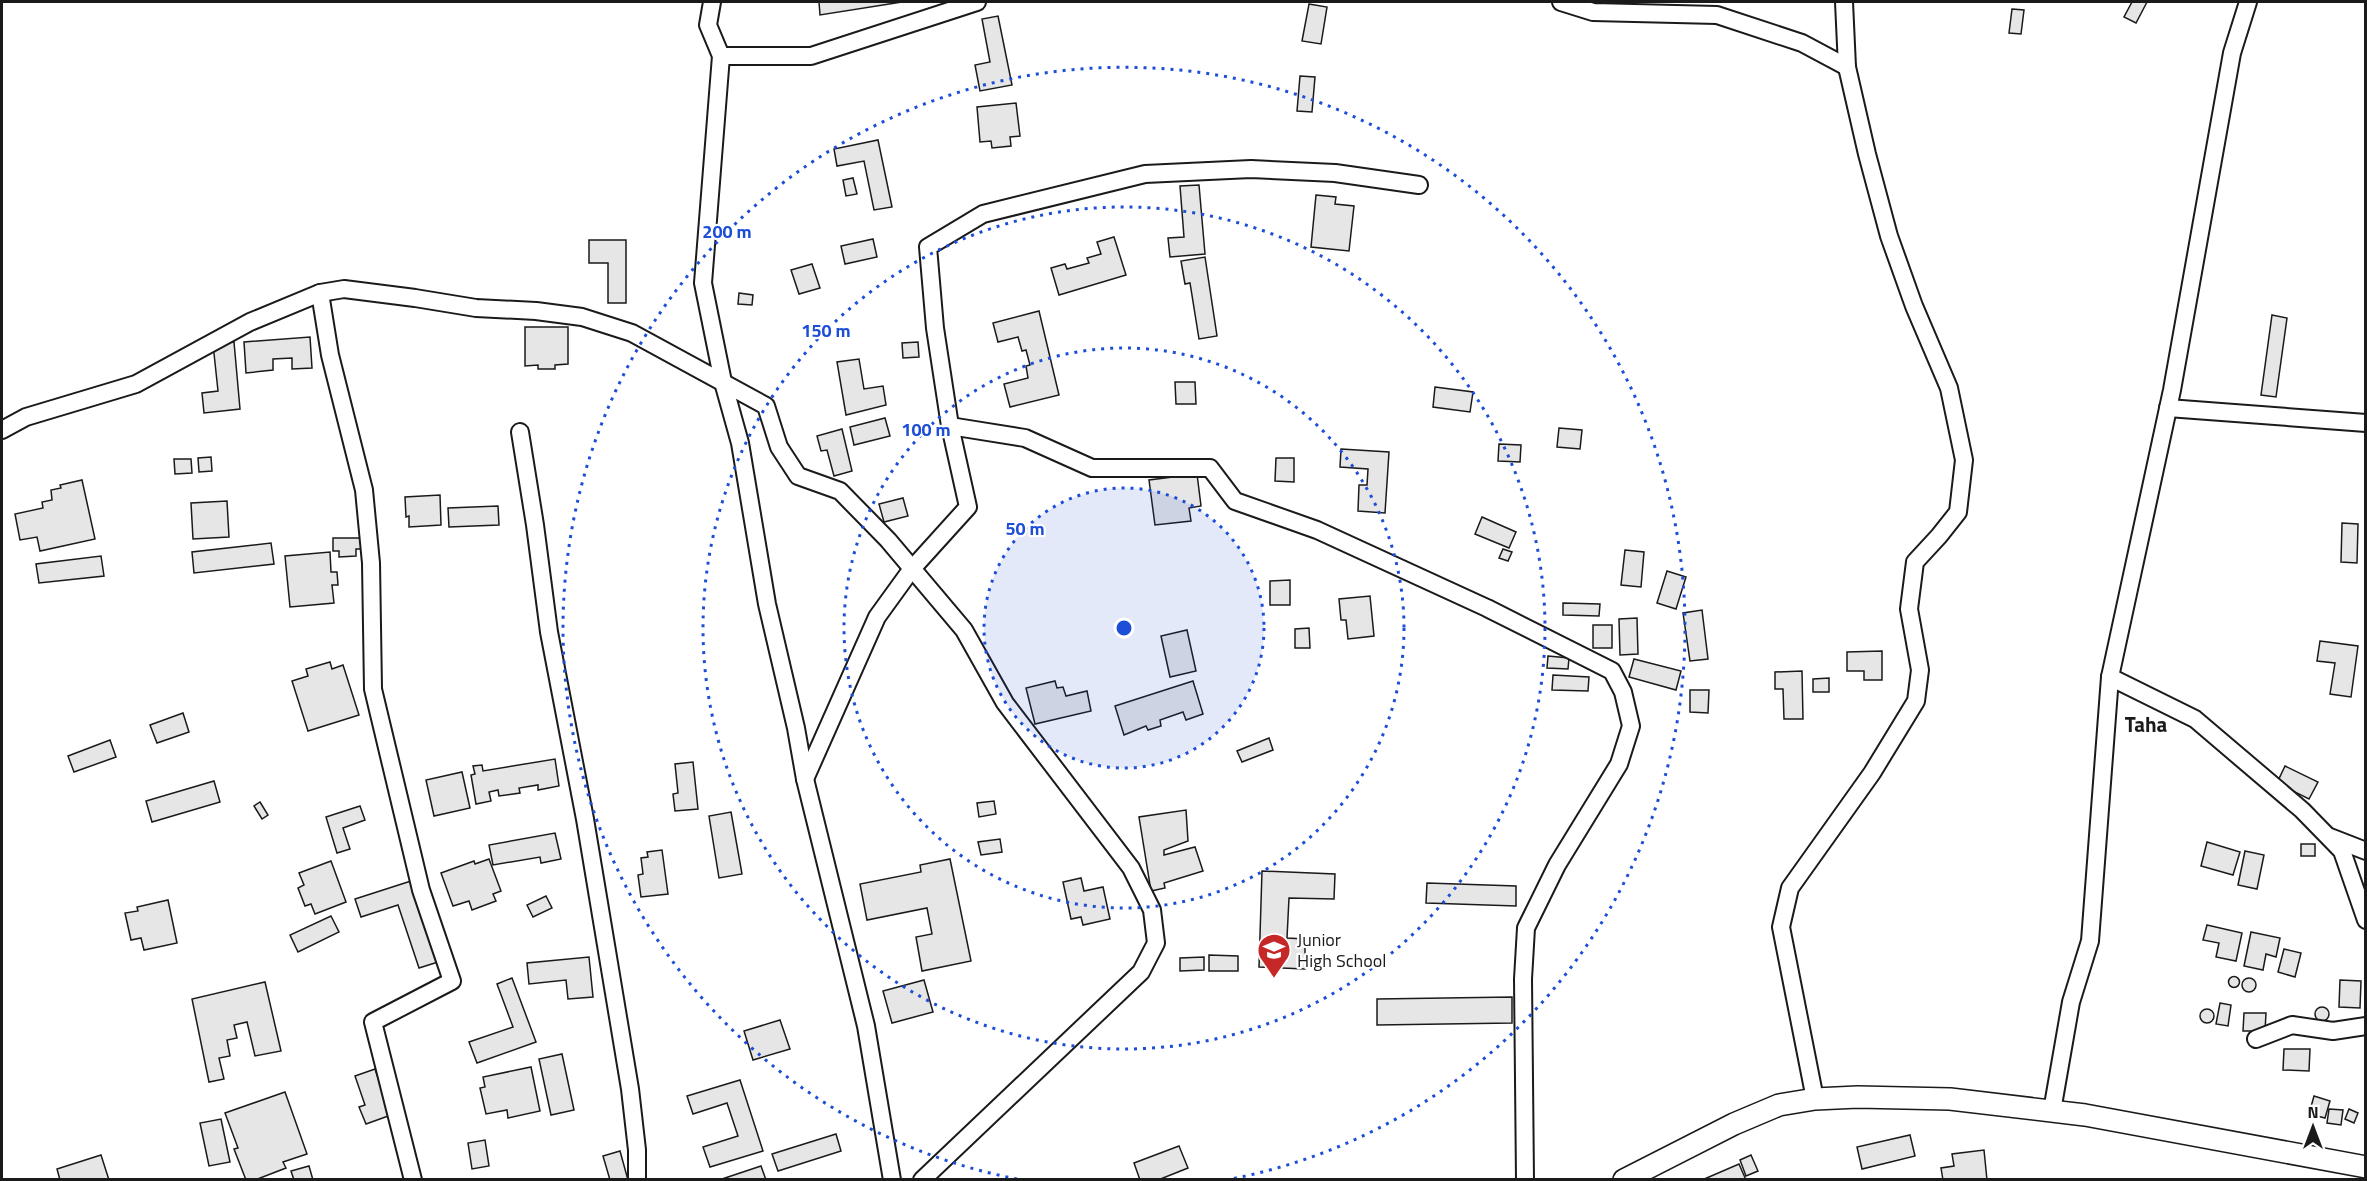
<svg xmlns="http://www.w3.org/2000/svg" width="2367" height="1181" font-family="'Titillium Web',sans-serif">
<rect width="100%" height="100%" fill="#fff"/>
<g fill="#e6e6e6" stroke="#1a1a1a" stroke-width="1.5">
<polygon points="819,2 902,2 820,15"/>
<polygon points="2132,2 2147,2 2136,23 2124,17"/>
<polygon points="1309,4 1327,7 1321,44 1302,41"/>
<polygon points="2012,9 2024,10 2021,34 2009,33"/>
<polygon points="998,16 1012,85 980,91 975,65 990,62 982,19"/>
<polygon points="1300,76 1315,77 1312,112 1297,111"/>
<polygon points="1016,103 1020,136 1010,137 1011,146 992,148 991,141 980,142 977,107"/>
<polygon points="878,140 892,207 874,210 864,161 837,166 834,149"/>
<polygon points="853,178 857,194 846,196 843,180"/>
<polygon points="1199,185 1205,254 1170,257 1168,238 1184,237 1180,186"/>
<polygon points="1316,195 1336,197 1335,204 1354,206 1349,251 1311,247"/>
<polygon points="1114,237 1126,275 1059,295 1051,268 1065,264 1067,269 1089,263 1087,258 1101,254 1097,242"/>
<polygon points="873,239 877,257 845,264 841,246"/>
<polygon points="589,240 626,240 626,303 608,303 608,263 589,263"/>
<polygon points="1205,257 1217,336 1199,339 1190,283 1185,284 1181,261"/>
<polygon points="812,264 820,288 799,294 791,270"/>
<polygon points="739,293 753,295 752,305 738,304"/>
<polygon points="1039,311 1059,395 1010,407 1004,384 1028,378 1026,366 1030,365 1026,350 1022,351 1018,337 998,342 993,323"/>
<polygon points="2272,315 2287,318 2276,397 2261,395"/>
<polygon points="525,327 568,327 568,364 555,365 555,369 538,369 538,365 525,366"/>
<polygon points="310,337 312,368 292,369 292,358 273,359 273,370 246,373 244,342"/>
<polygon points="234,342 240,409 204,413 202,393 218,391 213,344"/>
<polygon points="918,342 919,357 903,358 902,343"/>
<polygon points="859,359 864,389 883,386 886,405 846,415 837,362"/>
<polygon points="1175,382 1195,382 1196,404 1176,404"/>
<polygon points="1435,387 1473,392 1470,412 1433,407"/>
<polygon points="885,418 890,436 854,445 850,427"/>
<polygon points="1559,428 1582,430 1580,449 1557,447"/>
<polygon points="842,429 852,471 834,476 827,450 821,451 817,436"/>
<polygon points="1499,444 1521,445 1520,462 1498,461"/>
<polygon points="1341,449 1389,452 1385,513 1358,511 1359,485 1367,485 1368,469 1340,467"/>
<polygon points="211,457 212,471 199,472 198,458"/>
<polygon points="1276,458 1294,458 1294,482 1275,481"/>
<polygon points="174,459 191,459 192,473 175,474"/>
<polygon points="1197,474 1201,506 1189,508 1191,521 1155,525 1149,480"/>
<polygon points="82,480 95,539 40,551 37,537 20,540 15,514 43,508 42,502 52,500 51,490 61,488 60,485"/>
<polygon points="440,495 441,525 409,527 409,516 406,517 405,497"/>
<polygon points="903,498 908,516 884,522 879,504"/>
<polygon points="227,501 229,537 193,539 191,503"/>
<polygon points="498,506 499,525 449,527 448,508"/>
<polygon points="1482,517 1516,532 1509,548 1475,534"/>
<polygon points="2342,523 2358,524 2357,563 2341,562"/>
<polygon points="333,538 361,538 361,549 356,549 356,556 339,557 339,551 333,551"/>
<polygon points="271,543 274,564 194,573 192,552"/>
<polygon points="1503,549 1512,552 1508,561 1499,558"/>
<polygon points="1625,550 1644,552 1641,587 1621,585"/>
<polygon points="330,552 331,572 337,572 338,585 332,585 334,603 290,607 285,556"/>
<polygon points="101,556 104,576 39,583 36,564"/>
<polygon points="1667,571 1686,577 1676,609 1657,603"/>
<polygon points="1290,580 1290,605 1270,605 1270,581"/>
<polygon points="1370,596 1374,636 1348,639 1346,620 1341,620 1339,599"/>
<polygon points="1563,603 1600,604 1599,616 1563,615"/>
<polygon points="1702,610 1708,659 1690,661 1683,613"/>
<polygon points="1637,618 1638,654 1620,655 1619,619"/>
<rect x="1593" y="625" width="19" height="23"/>
<polygon points="1309,628 1310,648 1295,648 1295,629"/>
<polygon points="1187,630 1196,671 1170,677 1161,636"/>
<polygon points="2320,641 2358,646 2351,697 2330,694 2335,663 2317,661"/>
<polygon points="1882,651 1882,680 1864,680 1864,671 1847,671 1847,652"/>
<polygon points="1548,656 1569,658 1568,669 1547,668"/>
<polygon points="1634,659 1681,671 1676,690 1629,677"/>
<polygon points="330,662 332,669 343,665 359,715 308,731 292,681 308,676 306,669"/>
<polygon points="1802,671 1803,719 1784,719 1783,689 1775,689 1775,672"/>
<polygon points="1553,675 1589,677 1588,691 1552,690"/>
<polygon points="1829,678 1829,692 1813,692 1813,679"/>
<polygon points="1055,681 1057,688 1063,687 1066,696 1087,691 1091,711 1035,724 1026,688"/>
<polygon points="1193,681 1203,714 1186,720 1183,712 1160,720 1161,726 1148,730 1146,726 1124,735 1115,706"/>
<polygon points="1690,690 1709,690 1708,713 1690,712"/>
<polygon points="183,713 189,732 157,743 150,725"/>
<polygon points="1269,738 1273,750 1242,762 1237,751"/>
<polygon points="110,740 116,757 74,772 68,756"/>
<polygon points="555,759 559,786 538,790 538,785 519,788 520,793 499,796 498,790 489,792 491,801 476,804 471,775 475,774 473,766 482,765 483,771"/>
<polygon points="693,762 698,809 675,811 673,794 678,793 675,764"/>
<polygon points="2285,766 2318,782 2309,799 2277,783"/>
<polygon points="462,772 470,808 434,816 426,780"/>
<polygon points="214,781 220,802 152,822 146,801"/>
<polygon points="994,801 996,814 979,817 977,803"/>
<polygon points="260,802 268,815 262,819 254,806"/>
<polygon points="360,806 365,820 343,828 350,849 337,853 326,817"/>
<polygon points="1186,810 1188,841 1164,850 1164,855 1195,847 1203,871 1164,883 1165,888 1151,891 1139,817"/>
<polygon points="731,812 742,874 719,878 709,816"/>
<polygon points="555,833 561,859 541,863 540,857 493,865 489,845"/>
<polygon points="1000,839 1002,852 981,855 978,842"/>
<polygon points="2207,842 2240,852 2233,875 2201,866"/>
<rect x="2301" y="844" width="14" height="12"/>
<polygon points="662,850 668,894 641,897 638,875 643,874 641,858 648,857 647,852"/>
<polygon points="2245,851 2264,855 2257,889 2238,885"/>
<polygon points="489,859 501,891 493,894 496,901 472,910 469,901 453,906 441,873 474,861 475,864"/>
<polygon points="950,859 971,961 922,971 916,937 932,934 927,908 867,920 860,884 921,872 920,865"/>
<polygon points="331,861 346,902 315,914 311,904 305,906 298,888 304,885 299,873"/>
<polygon points="1262,871 1335,874 1334,899 1289,898 1287,938 1305,939 1305,969 1259,967"/>
<polygon points="1081,878 1084,891 1103,887 1110,919 1083,925 1081,917 1071,919 1063,882"/>
<polygon points="411,881 438,962 419,968 398,905 361,917 355,899"/>
<polygon points="1427,883 1516,886 1516,906 1426,903"/>
<polygon points="546,896 552,908 533,917 527,905"/>
<polygon points="168,900 177,943 144,950 141,938 131,940 125,913 138,911 137,907"/>
<polygon points="331,916 339,932 298,952 290,935"/>
<polygon points="2207,925 2242,933 2236,961 2216,957 2219,943 2203,940"/>
<polygon points="2251,932 2280,938 2276,957 2266,954 2263,970 2244,966"/>
<polygon points="2284,949 2301,953 2295,977 2278,972"/>
<polygon points="1209,955 1238,956 1238,971 1209,971"/>
<polygon points="589,957 593,997 568,999 566,980 529,984 527,963"/>
<polygon points="1204,957 1204,970 1180,971 1180,958"/>
<circle cx="2234" cy="982" r="5.5"/>
<polygon points="512,978 536,1042 477,1063 469,1042 513,1027 497,984"/>
<circle cx="2249" cy="985" r="7"/>
<polygon points="924,980 933,1012 892,1023 883,991"/>
<polygon points="2340,980 2361,981 2360,1008 2339,1007"/>
<polygon points="265,982 281,1051 255,1056 247,1022 234,1025 237,1038 227,1040 230,1056 219,1058 224,1079 209,1082 192,999"/>
<polygon points="1512,997 1512,1023 1377,1025 1377,999"/>
<polygon points="2220,1003 2231,1005 2228,1026 2216,1024"/>
<circle cx="2322" cy="1014" r="7"/>
<circle cx="2207" cy="1016" r="7"/>
<polygon points="2244,1013 2266,1013 2265,1031 2243,1031"/>
<polygon points="780,1020 790,1049 753,1060 744,1031"/>
<polygon points="2284,1049 2310,1049 2309,1071 2283,1070"/>
<polygon points="562,1054 574,1110 551,1115 539,1059"/>
<polygon points="531,1067 540,1111 508,1118 507,1110 486,1114 480,1088 485,1087 483,1077"/>
<polygon points="375,1069 391,1115 366,1124 359,1107 365,1105 355,1076"/>
<polygon points="740,1080 763,1151 710,1167 703,1147 738,1136 727,1103 693,1114 687,1096"/>
<polygon points="285,1092 307,1154 283,1162 286,1168 255,1180 246,1180 234,1149 238,1148 225,1113"/>
<polygon points="2314,1096 2330,1101 2325,1118 2309,1114"/>
<polygon points="2329,1109 2343,1110 2341,1125 2327,1123"/>
<polygon points="2349,1109 2358,1113 2354,1123 2345,1119"/>
<polygon points="221,1119 230,1162 209,1166 200,1123"/>
<polygon points="836,1134 841,1151 778,1171 772,1154"/>
<polygon points="1910,1135 1915,1156 1862,1169 1857,1147"/>
<polygon points="485,1140 489,1166 472,1169 468,1143"/>
<polygon points="1179,1146 1188,1168 1158,1180 1140,1180 1134,1163"/>
<polygon points="1984,1150 1987,1180 1943,1180 1941,1168 1954,1166 1952,1154"/>
<polygon points="620,1151 628,1180 610,1180 603,1156"/>
<polygon points="101,1155 109,1180 60,1180 57,1169"/>
<polygon points="1751,1155 1758,1171 1746,1176 1740,1160"/>
<polygon points="1739,1164 1746,1180 1702,1180"/>
<polygon points="309,1166 313,1180 294,1180 291,1171"/>
<polygon points="761,1166 766,1180 722,1179"/>
</g>
<g fill="none" stroke-linecap="round" stroke-linejoin="round">
<g stroke="#1a1a1a" stroke-width="20">
<g id="minor">
<polyline points="712,2 708,25 721,56 703,283 723,382 740,443 767,604 796,728 805,779 866,1026 892,1180"/>
<polyline points="1561,2 1593,12 1717,15 1802,43 1847,67"/>
<polyline points="721,56 811,56 977,2"/>
<polyline points="320,293 330,355 364,490 371,563 373,689 421,890 452,981 373,1022 413,1180"/>
<polyline points="2168,408 2366,423"/>
<polyline points="950,426 1025,438 1092,468 1210,468 1235,501 1317,530 1487,608 1612,671 1623,692 1631,726 1619,764 1557,865 1526,928 1523,979 1525,1180"/>
<polyline points="2,430 26,417 136,384 250,322 320,293 344,289 415,298 476,308 536,311 582,317 632,333 766,406 779,447 798,476 840,491 888,540 964,630 1005,703 1131,868 1152,910 1156,943 1141,972 922,1180"/>
<polyline points="520,432 535,525 549,632 585,819 630,1089 637,1150 637,1180"/>
<polyline points="2110,677 2195,719 2302,810 2342,851 2366,920"/>
<polyline points="805,779 877,617 911,570 968,507 950,426 935,328 928,247 983,214 1145,174 1251,169 1335,173 1419,185"/>
<polyline points="2330,837 2366,851"/>
<polyline points="2256,1039 2292,1025 2333,1031 2366,1026"/>
<polyline points="1815,1099 1781,927 1790,888 1872,773 1916,701 1920,670 1909,609 1915,562 1939,536 1958,512 1964,460 1949,388 1914,306 1889,236 1867,154 1847,67 1844,2"/>
<polyline points="2052,1111 2071,1002 2090,941 2110,677 2172,390 2232,53 2248,2"/>
</g>
</g>
<g stroke="#1a1a1a" stroke-width="24">
<polyline id="tertiary" points="1624,1180 1734,1124 1779,1105 1815,1099 1858,1097 1950,1099 2085,1115 2366,1167"/>
</g>
<use href="#minor" stroke="#fff" stroke-width="16"/>
<use href="#tertiary" stroke="#fff" stroke-width="21"/>
</g>
<circle cx="1124" cy="628" r="140" fill="#1d4ed8" fill-opacity=".12"/>
<g fill="none" stroke="#1d4ed8" stroke-width="3" stroke-dasharray="3 6">
<circle cx="1124" cy="628" r="140"/>
<circle cx="1124" cy="628" r="280"/>
<circle cx="1124" cy="628" r="421"/>
<path d="M1017 1179A561 561 0 1 1 1231 1179"/>
</g>
<defs>
<g id="school-pin" transform="scale(1.725)"><path d="M0 17L-7.5 6A9.5 9.5 0 1 1 7.5 6Z" fill="#c62828" stroke="#fff"/><path d="M0-5L7-2L0 1L-7-2ZM-4 1L0 2.5L4 1V4Q0 6-4 4Z" fill="#fff"/></g>
</defs>
<g fill-rule="evenodd">
<use href="#school-pin" x="1274" y="950"/>
</g>
<g text-anchor="middle" stroke-width="4.5" stroke-linejoin="round" paint-order="stroke">
<g font-size="18" fill="#1a1a1a" stroke="#fff" text-anchor="start">
<text x="1297" y="946">Junior<tspan x="1297" dy="21">High School</tspan></text>
</g>
<g font-size="21" font-weight="bold" fill="#1a1a1a" stroke="#fff">
<text x="2146" y="732">Taha</text>
</g>
</g>
<circle cx="1124" cy="628" r="9" fill="#1d4ed8" stroke="#fff" stroke-width="3"/>
<g font-size="18" text-anchor="middle" font-weight="bold" fill="#1d4ed8" stroke="#fff" stroke-width="4.5" stroke-linejoin="round" paint-order="stroke">
<text x="727" y="238">200 m</text>
<text x="826" y="337">150 m</text>
<text x="926" y="436">100 m</text>
<text x="1025" y="535">50 m</text>
</g>
<rect width="2367" height="1181" fill="none" stroke="#1a1a1a" stroke-width="6"/>
<g transform="translate(2313 1127)" stroke="#ffffff" stroke-width="4.5" paint-order="stroke">
<path d="M0-4.5L10 22L0 15L-10 22Z" fill="#1a1a1a"/>
<text y="-9" font-size="16" font-weight="bold" text-anchor="middle" fill="#1a1a1a">N</text>
</g>
</svg>
